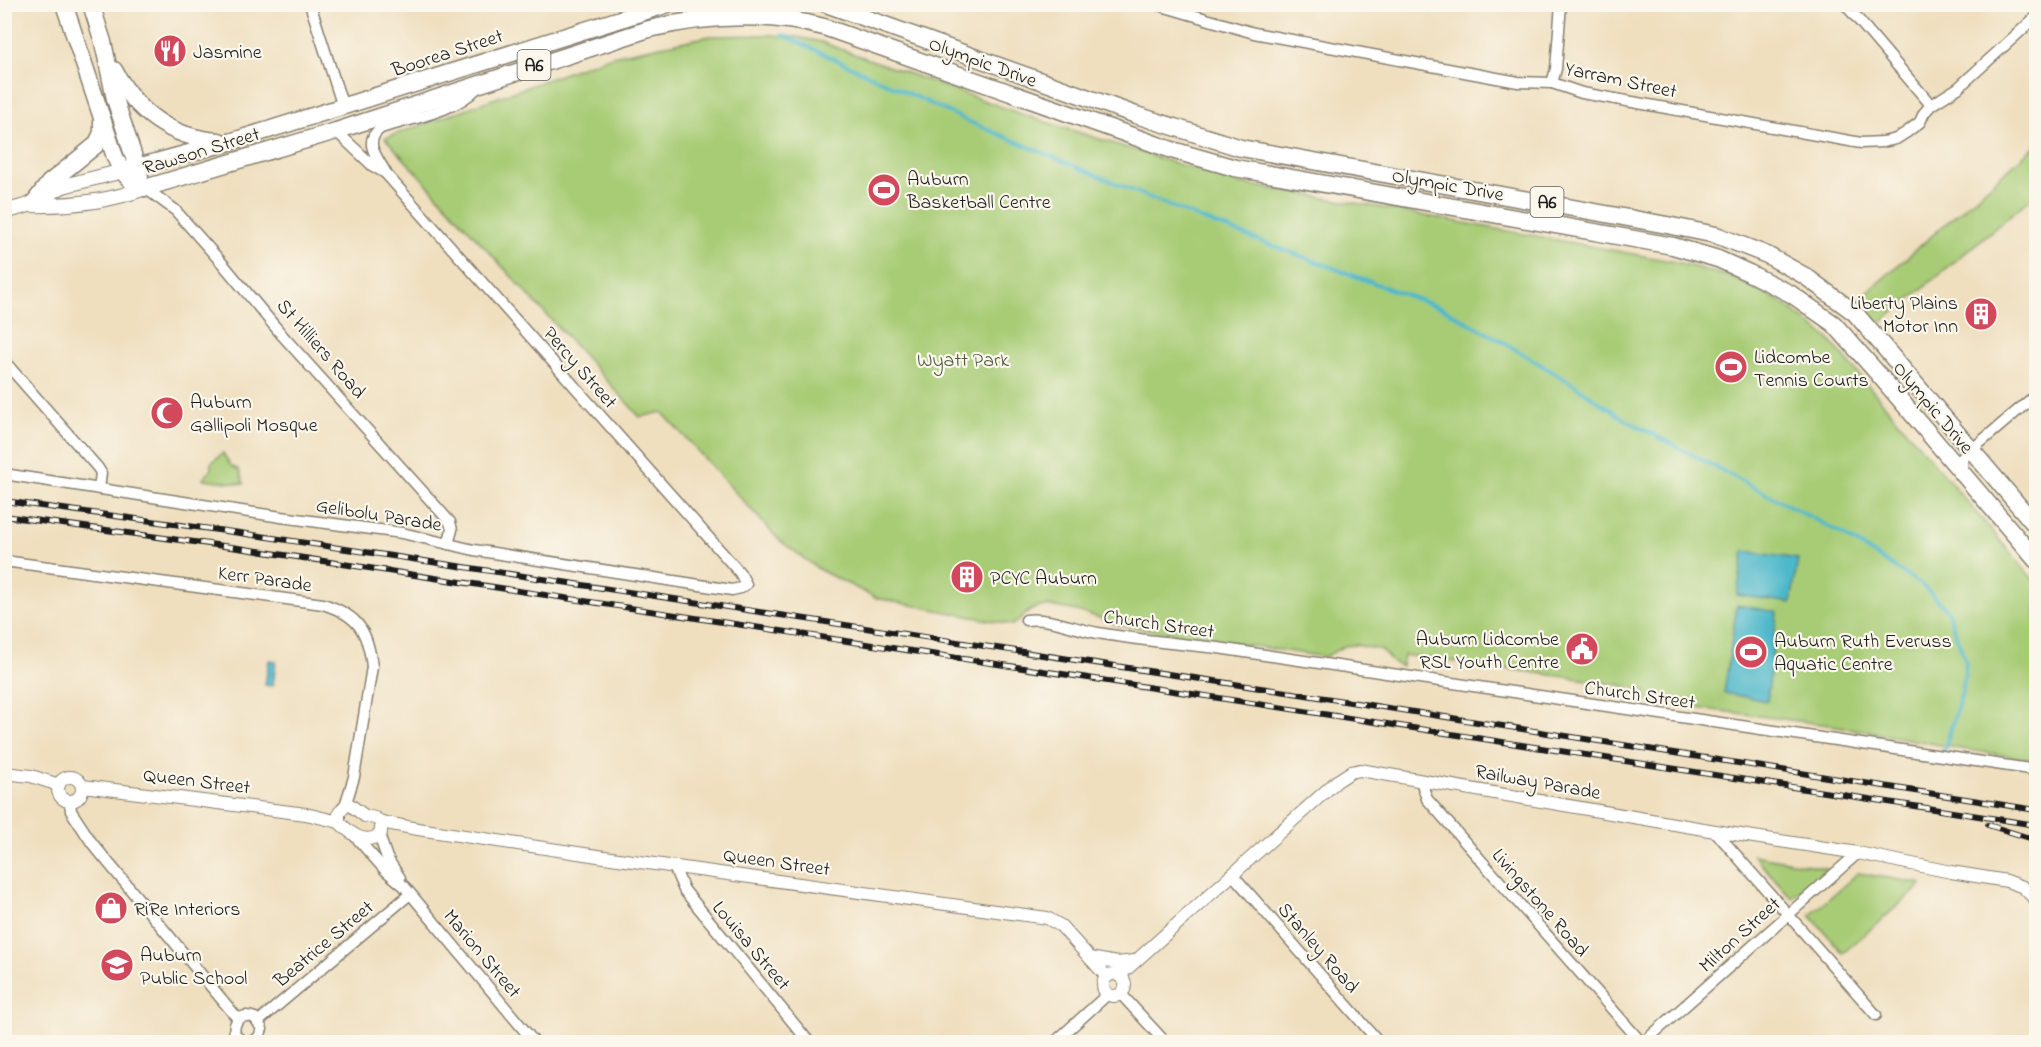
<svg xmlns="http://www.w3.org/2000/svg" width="2041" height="1047" font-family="'Indie Flower',sans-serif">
<rect width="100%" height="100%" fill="#fbf7ec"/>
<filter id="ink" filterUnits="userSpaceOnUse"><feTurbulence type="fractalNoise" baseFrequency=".0167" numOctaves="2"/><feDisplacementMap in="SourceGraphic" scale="12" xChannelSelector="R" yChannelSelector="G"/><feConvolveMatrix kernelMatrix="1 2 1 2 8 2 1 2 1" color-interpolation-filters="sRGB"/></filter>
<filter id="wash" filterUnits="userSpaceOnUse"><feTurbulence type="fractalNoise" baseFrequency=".008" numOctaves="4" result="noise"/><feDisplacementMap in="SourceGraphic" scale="24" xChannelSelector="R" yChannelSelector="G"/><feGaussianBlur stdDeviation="1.35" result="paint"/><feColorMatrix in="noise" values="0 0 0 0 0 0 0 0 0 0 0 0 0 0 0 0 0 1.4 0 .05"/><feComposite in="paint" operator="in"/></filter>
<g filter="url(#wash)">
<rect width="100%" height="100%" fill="#efdfbf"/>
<g fill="#a8cc76" stroke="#627449" stroke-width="1.5">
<path d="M769,35l28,2 24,5 203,73 213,68 130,22 309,57 57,16 48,24 47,36 208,245v177l-74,-11 -125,-23 -193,-25 2,-11 -43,-8 -199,-27 -2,12 -10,-5 -10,-12 -26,-5 -12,1 -19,11 -208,-32c-18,-8 -69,-26 -86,-15 -6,4 -12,10 -18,15l-137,-27 -56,-28 -41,-30 -117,-128 -22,5 -255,-279 227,-82 98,-20z"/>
<polygon points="2036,145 2036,194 1877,326 1856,302"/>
<polygon points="223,453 231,466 239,470 244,484 203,479 211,470 211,463"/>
<polygon points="1753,855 1827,868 1792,898"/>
<polygon points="1858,873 1923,884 1843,953 1810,915"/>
</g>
<g fill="#4db8ca" stroke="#346a73" stroke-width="1.5">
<polygon points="1744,551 1798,559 1791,603 1737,595"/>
<polygon points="1737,605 1777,612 1767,701 1724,693"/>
<polygon points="269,660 276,661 273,686 265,685"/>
</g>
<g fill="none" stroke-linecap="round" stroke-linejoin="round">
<polyline stroke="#4db8ca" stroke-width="4" points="783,35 972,123 1201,219 1444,309 1505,343 1573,384 1626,420 1839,532 1922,585 1947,610 1966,662 1963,688 1940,765"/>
</g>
</g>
<g filter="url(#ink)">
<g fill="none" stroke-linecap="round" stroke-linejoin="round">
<g stroke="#867e6e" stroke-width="13">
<g id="minor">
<polyline points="310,4 343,107"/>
<polyline points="1155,4 1254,33 1518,82 1552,83 1582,93 1861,143 1883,142 1896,139 1907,132 1920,122 1924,113 1931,105 1958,88 2036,17"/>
<polyline points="1845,4 1931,105"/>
<polyline points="1552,83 1556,69 1561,4"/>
<polyline points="336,131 373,166 385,173"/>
<polyline points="145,188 175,210 222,263 282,335 450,522 452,530 448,544"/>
<polyline points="4,361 98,468 101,473 99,489"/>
<polyline points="1963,473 1962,458 2036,395"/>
<path d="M4,474l277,43 121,16 72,17 258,40 9,-2 5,-4 -6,-11 -353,-398c-8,-16 -26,-33 -6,-47 32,-10 73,-16 96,-40"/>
<path d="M4,561l319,43c35,11 45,27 49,63l-18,110 -9,29"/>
<path d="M1026,620c24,-3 48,9 72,13 40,7 80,11 120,15l818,122"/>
<polyline points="1421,781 1427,799 1641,1042"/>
<polyline points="70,802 71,811 92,843 238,1019"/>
<polyline points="1715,831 1876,1015"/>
<polyline points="354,835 385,870 404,886 534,1042"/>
<polyline points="379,835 387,858 400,878"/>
<polyline points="674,867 684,890 809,1042"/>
<polyline points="1232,874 1379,1042"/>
<polyline points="1120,993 1165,1042"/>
<polyline points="259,1021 410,894"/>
<path d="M243,1042l-8,-7c-3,-14 7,-23 20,-17l7,11 -3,8 -7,5"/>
<polyline points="1055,1042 1108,994"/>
<polyline points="1644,1042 1858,853"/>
</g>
</g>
<g stroke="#867e6e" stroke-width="14">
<g id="tertiary">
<polyline points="789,19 799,4"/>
<polyline points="4,773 31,776 59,785"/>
<circle cx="70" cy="789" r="12"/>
<polyline points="83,786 306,814 339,822"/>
<path d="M350,805l15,11 10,2 6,4v11c-15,14 -31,0 -42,-11v-9l6,-7z"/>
<polyline points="381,822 418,829 611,858 1047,918 1061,926 1107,977"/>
<polyline points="1090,958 1117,963 1134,961"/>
<circle cx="1114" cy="985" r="11"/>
<polyline points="1119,976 1337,781 1351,772 1360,770 1715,831 1858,853 1951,872 2007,881 2023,887 2036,900"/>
</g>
</g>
<g stroke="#867e6e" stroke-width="16">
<g id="secondary">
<path d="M29,205c39,1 79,-3 116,-17"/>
<polyline points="4,212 29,205 63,186 123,171"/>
</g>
</g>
<g stroke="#867e6e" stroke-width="19">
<g id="trunk">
<path d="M64,4l51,153c6,14 15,27 30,31"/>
<polyline points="91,4 103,42 115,99 140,176"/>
<polyline points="826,4 1136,115 1241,148 1667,225 1716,235 1767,255 1805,276 1855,313 2036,526"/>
<path d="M114,70c22,42 57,68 105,71"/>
<polyline points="123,171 233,141 668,4"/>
<path d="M145,188l191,-57 313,-102c58,-14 116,-17 175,-2l348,123 63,18 438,78 45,13 31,14 42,21 43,30 46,52 156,184"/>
<polyline points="36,200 49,183 96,145 102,133 102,121"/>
</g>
</g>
<use href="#minor" stroke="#fff" stroke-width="10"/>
<use href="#tertiary" stroke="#fff" stroke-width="12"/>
<use href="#secondary" stroke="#fff" stroke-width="14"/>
<use href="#trunk" stroke="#fff" stroke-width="16"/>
<g stroke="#1c1c1c" stroke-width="6">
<g id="rail">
<polyline points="4,501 240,533 1293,693 2036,810"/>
<polyline points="4,516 238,548 1291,709 2036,825"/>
<polyline points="1988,825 2036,840"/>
</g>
</g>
<use href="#rail" stroke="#fbf7ec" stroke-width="4" stroke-dasharray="11" stroke-linecap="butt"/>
</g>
</g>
<defs>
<g id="restaurant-disc" transform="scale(1.725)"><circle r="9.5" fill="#d1495b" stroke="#fbf7ec"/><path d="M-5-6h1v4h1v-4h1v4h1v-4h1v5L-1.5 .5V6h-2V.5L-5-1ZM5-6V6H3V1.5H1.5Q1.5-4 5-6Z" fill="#fff"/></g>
<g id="stadium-disc" transform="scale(1.725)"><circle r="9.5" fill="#d1495b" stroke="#fbf7ec"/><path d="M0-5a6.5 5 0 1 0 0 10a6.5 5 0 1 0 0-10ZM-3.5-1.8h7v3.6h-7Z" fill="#fff"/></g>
<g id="building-disc" transform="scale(1.725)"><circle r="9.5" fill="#d1495b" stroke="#fbf7ec"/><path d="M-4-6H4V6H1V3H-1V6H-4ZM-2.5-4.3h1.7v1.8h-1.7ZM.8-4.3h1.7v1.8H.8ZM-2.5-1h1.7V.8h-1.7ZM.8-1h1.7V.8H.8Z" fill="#fff"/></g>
<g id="mosque-disc" transform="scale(1.725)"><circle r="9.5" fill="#d1495b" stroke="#fbf7ec"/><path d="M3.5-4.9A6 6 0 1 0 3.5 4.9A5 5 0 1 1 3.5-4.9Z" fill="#fff"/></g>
<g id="civic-disc" transform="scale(1.725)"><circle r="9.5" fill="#d1495b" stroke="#fbf7ec"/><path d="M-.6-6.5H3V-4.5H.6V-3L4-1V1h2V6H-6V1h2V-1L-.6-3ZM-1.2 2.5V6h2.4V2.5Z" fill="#fff"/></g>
<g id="shop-disc" transform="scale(1.725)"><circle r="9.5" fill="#d1495b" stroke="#fbf7ec"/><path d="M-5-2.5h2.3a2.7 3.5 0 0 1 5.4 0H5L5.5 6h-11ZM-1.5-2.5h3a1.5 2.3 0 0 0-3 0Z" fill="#fff"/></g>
<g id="school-disc" transform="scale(1.725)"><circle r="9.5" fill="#d1495b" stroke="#fbf7ec"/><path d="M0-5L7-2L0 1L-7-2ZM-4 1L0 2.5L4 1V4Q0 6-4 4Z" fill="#fff"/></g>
</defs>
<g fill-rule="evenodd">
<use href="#restaurant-disc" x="170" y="51"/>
<use href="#stadium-disc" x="884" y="190"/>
<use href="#building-disc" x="1981" y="314"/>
<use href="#stadium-disc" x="1731" y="367"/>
<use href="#mosque-disc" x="167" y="413"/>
<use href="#building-disc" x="967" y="577"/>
<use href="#civic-disc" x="1582" y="649"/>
<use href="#stadium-disc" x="1751" y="652"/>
<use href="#shop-disc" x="111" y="908"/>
<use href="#school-disc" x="117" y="965"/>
</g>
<g text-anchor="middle" stroke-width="4.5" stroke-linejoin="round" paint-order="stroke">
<g fill="#fbf7ec" stroke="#5f5e5a" stroke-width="1.5">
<rect x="517.5" y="50" width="33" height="30" rx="4.5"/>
<rect x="1530.5" y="187" width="33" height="30" rx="4.5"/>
</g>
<g font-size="18" font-weight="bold" fill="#1c1c1c">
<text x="534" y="71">A6</text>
<text x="1547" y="208">A6</text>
</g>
<g font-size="20" fill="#1c1c1c" stroke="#fbf7ec" text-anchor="start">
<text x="193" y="58">Jasmine</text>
<text x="907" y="185">Auburn<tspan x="907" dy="23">Basketball Centre</tspan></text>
<text x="1958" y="309" text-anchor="end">Liberty Plains<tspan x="1958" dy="23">Motor Inn</tspan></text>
<text x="1754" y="363">Lidcombe<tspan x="1754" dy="23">Tennis Courts</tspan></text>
<text x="190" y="408">Auburn<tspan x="190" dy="23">Gallipoli Mosque</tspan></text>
<text x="990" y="584">PCYC Auburn</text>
<text x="1559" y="645" text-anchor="end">Auburn Lidcombe<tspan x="1559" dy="23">RSL Youth Centre</tspan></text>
<text x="1774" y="647">Auburn Ruth Everuss<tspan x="1774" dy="23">Aquatic Centre</tspan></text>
<text x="134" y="915">RiRe Interiors</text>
<text x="140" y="961">Auburn<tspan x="140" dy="23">Public School</tspan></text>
</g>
<g font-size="20" fill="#1c1c1c" stroke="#fbf7ec">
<text transform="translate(447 52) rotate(-18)" y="7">Boorea Street</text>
<text transform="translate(983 61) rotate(20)" y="7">Olympic Drive</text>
<text transform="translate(1621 79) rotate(12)" y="7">Yarram Street</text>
<text transform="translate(201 150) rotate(-17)" y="7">Rawson Street</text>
<text transform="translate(1448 184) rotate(10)" y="7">Olympic Drive</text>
<text transform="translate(322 348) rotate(49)" y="7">St Hilliers Road</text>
<text transform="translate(581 367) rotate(49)" y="7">Percy Street</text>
<text transform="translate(1934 407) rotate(50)" y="7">Olympic Drive</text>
<text transform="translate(379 514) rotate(9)" y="7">Gelibolu Parade</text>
<text transform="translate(265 578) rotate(8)" y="7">Kerr Parade</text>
<text transform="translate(1159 623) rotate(8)" y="7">Church Street</text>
<text transform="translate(1640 694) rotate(8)" y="7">Church Street</text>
<text transform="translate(197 780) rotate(7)" y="7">Queen Street</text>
<text transform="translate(1538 781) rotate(10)" y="7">Railway Parade</text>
<text transform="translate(777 861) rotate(8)" y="7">Queen Street</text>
<text transform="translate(1541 902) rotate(49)" y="7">Livingstone Road</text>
<text transform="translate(1739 934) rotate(-42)" y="7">Milton Street</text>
<text transform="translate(323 943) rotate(-40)" y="7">Beatrice Street</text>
<text transform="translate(752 945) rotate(50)" y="7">Louisa Street</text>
<text transform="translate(1319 947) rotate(49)" y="7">Stanley Road</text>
<text transform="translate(483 953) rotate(50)" y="7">Marion Street</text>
</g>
<g font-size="20" fill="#4d5a3c" stroke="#fbf7ec">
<text x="963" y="366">Wyatt Park</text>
</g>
</g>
<rect width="2041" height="1047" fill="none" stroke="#fbf7ec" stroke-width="24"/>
</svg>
